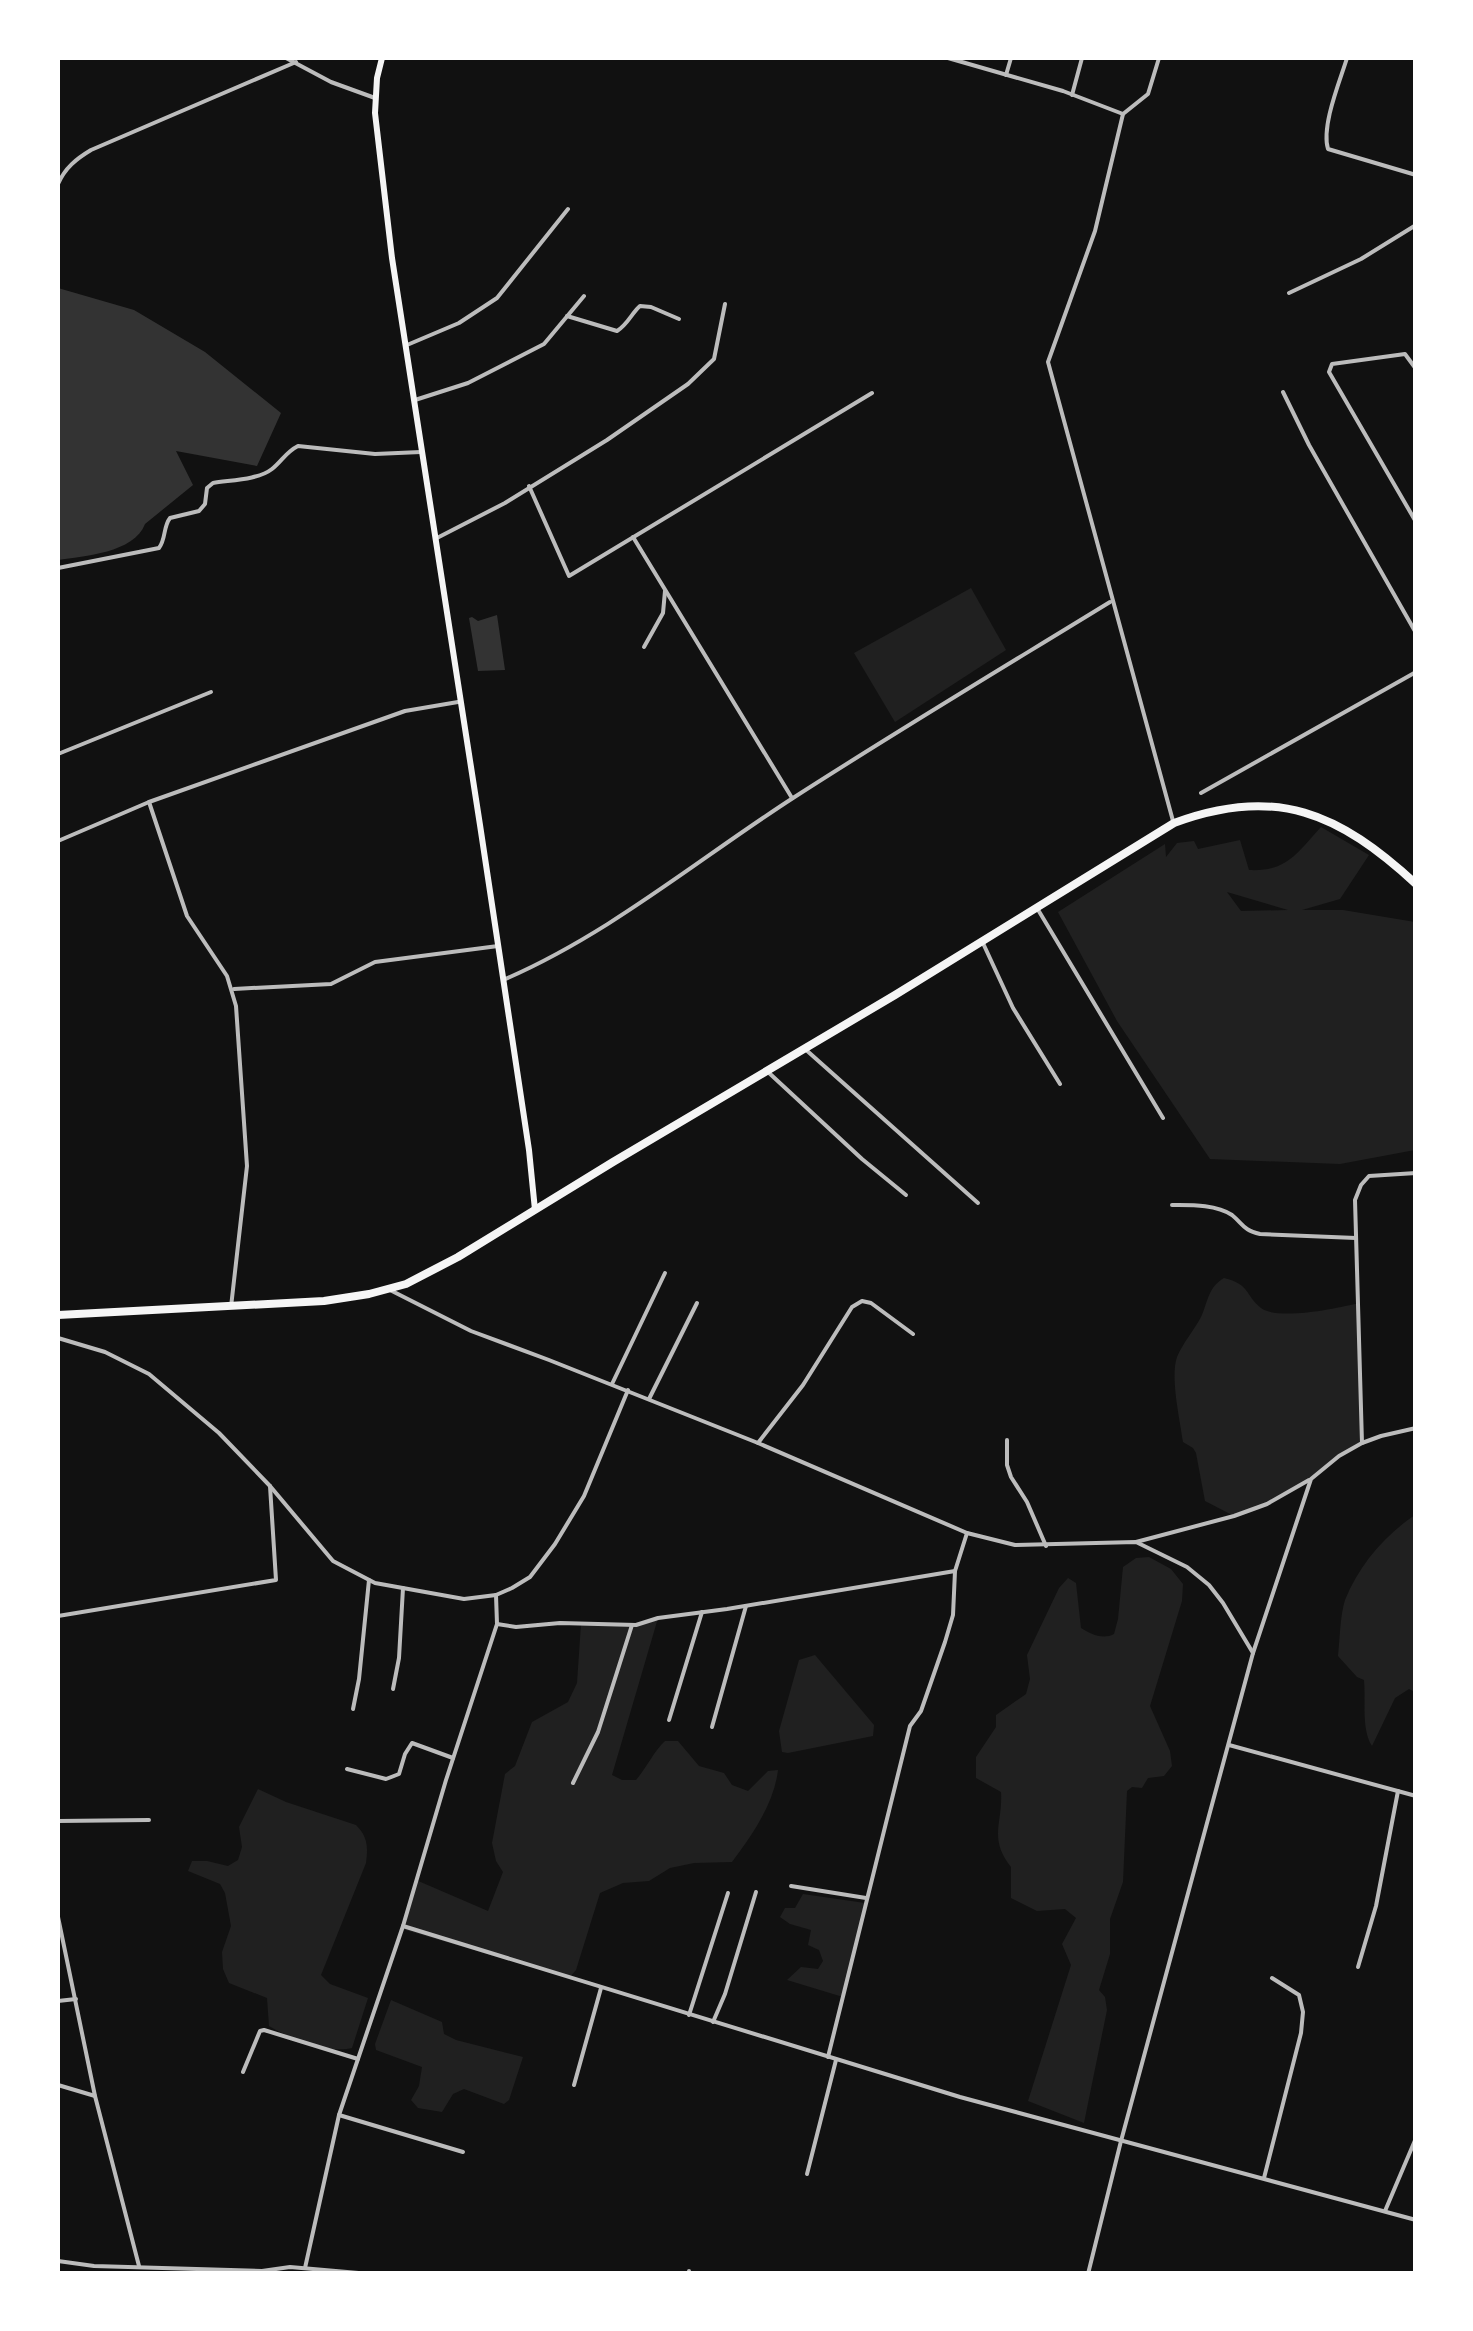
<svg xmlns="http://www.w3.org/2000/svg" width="1473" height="2331" font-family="'Alegreya Sans',sans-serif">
<rect width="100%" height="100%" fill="#111"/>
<g fill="#202020" fill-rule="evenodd">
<polygon points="971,588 1006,650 895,722 854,653"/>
<path d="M1321,827l48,28 -29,44 -38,11h41l72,12v228l-75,14 -130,-5 -93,-138 -59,-109 107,-68 1,13 11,-14 17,-2 4,8 42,-9 9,30c38,2 48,-17 72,-43zM1227,892l61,18 -47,1z"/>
<path d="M1224,1278c26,6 21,17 37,30 17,13 78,0 98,-5l3,140c-21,12 -34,25 -54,38 -24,15 -48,26 -74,35l-29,-15 -9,-48 -3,-5 -10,-6c-3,-22 -13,-65 -6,-85 6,-14 17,-27 24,-40 7,-15 7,-30 23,-39z"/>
<path d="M1415,1515v177l-6,-3 -14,9 -23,48c-11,-17 -6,-45 -8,-66l-7,-3 -19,-21c2,-18 2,-40 7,-56 14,-35 40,-65 70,-85z"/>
<path d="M1149,1557l22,12 12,15 -1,17 -32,105 20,45 2,15 -8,10 -16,2 -6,10 -10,-1 -5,4 -4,91 -13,37v35l-11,36 6,7 2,13 -23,113 -56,-22 43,-136 -9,-21 14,-26 -11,-9 -28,2 -26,-13v-31c-23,-29 -8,-44 -10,-75l-25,-14v-21l20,-30v-12l30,-21 4,-15 -3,-24 32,-67 9,-10 8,5 5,45c9,6 22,12 33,6l4,-15 5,-52 13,-9z"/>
<path d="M658,1618l-46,157 10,5h14c11,-13 18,-29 29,-39h13l21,25 25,7 8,12 16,6 20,-20 10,-1c-4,34 -26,65 -46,92l-38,1 -24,5 -21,13 -26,2 -23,10 -24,77 -7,8 -167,-49 14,-49 72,31 15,-39 -7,-11 -4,-18 13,-69 10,-8 17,-44 36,-20 9,-19 4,-59 55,1z"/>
<polygon points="815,1655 874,1725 873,1736 788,1753 782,1752 779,1731 799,1660"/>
<path d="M258,1789l28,13 70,23c12,12 12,22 10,38l-45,112 9,9 38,14 -16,50c-23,6 -63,-10 -83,-22l-2,-28 -38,-15 -6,-14 -1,-17 9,-26 -6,-33 -5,-9 -32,-13 4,-10h15l21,5 10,-6 4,-13 -3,-20z"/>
<polygon points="803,1894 865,1903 843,1997 787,1980 801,1967 818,1969 823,1961 819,1950 808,1945 811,1930 790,1924 780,1917 785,1908 795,1908"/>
<polygon points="391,2000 442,2022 444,2034 456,2040 523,2057 509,2100 504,2104 464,2089 453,2094 442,2112 418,2108 411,2100 419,2086 422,2067 376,2050 375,2044"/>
</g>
<g fill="#333">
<path d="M58,288l76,22 71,42 76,61 -24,53 -81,-15 17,34 -48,39c-11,29 -61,32 -87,36z"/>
<polygon points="497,615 505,670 478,671 469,618 472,617 478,621"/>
</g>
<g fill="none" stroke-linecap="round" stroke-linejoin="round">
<g stroke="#bcbcbc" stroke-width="4">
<polyline points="286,58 331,82 375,98"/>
<polyline points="948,58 1063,91 1123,114"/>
<polyline points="1159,58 1148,94 1123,114 1095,231 1048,362 1173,821"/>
<path d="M1347,58c-7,23 -26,68 -19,91l88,26"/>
<polyline points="1006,75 1011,58"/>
<polyline points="1072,95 1082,58"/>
<path d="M58,184c7,-16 18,-25 33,-34l205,-88"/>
<polyline points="1289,293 1361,259 1416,225"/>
<path d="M567,316l50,15c11,-7 14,-17 23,-25l11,1 28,12"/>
<polyline points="407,345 459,323 497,298 568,209"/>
<polyline points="1416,369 1405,354 1332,364 1329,372 1416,522"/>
<polyline points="1283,392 1309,445 1416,633"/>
<polyline points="415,400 468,383 544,344 584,296"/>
<polyline points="529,486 569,576 872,393"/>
<polyline points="633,537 792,798"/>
<polyline points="435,539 505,503 607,440 688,384 714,359 725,304"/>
<path d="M58,568l101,-20c7,-9 4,-21 11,-30l29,-7 6,-7 2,-16 6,-5c17,-3 45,-3 59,-14 10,-8 14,-17 26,-23l77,8 46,-2"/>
<polyline points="644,647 663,613 665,591"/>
<polyline points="58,754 211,692"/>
<polyline points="1201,793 1416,672"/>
<polyline points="149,802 187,916 227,976 236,1006 247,1166 231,1307"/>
<polyline points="58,841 149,802 405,711 458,702"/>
<polyline points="1037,908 1163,1118"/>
<polyline points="982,941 1013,1008 1060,1084"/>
<path d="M503,980c105,-45 194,-120 290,-182 104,-67 211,-131 317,-196"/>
<polyline points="234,989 331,984 375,962 498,946"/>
<polyline points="805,1049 978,1203"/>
<polyline points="768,1072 862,1159 906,1195"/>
<path d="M1172,1205c18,0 44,-1 60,10 12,10 11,15 28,19l96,4"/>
<polyline points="388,1289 471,1331 549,1360 758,1443 967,1533 1015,1545 1136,1542 1187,1567 1209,1585 1223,1603 1253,1653 1121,2141 1088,2274"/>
<polyline points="58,1338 105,1352 149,1374 219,1433 270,1486 333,1561 375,1583 464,1599 496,1595 512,1588 530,1577 555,1544 584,1496 628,1390"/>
<polyline points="612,1384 665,1273"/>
<polyline points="649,1399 697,1303"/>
<polyline points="1007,1440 1007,1465 1011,1477 1027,1502 1046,1546"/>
<polyline points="758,1443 803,1385 852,1307 862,1301 871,1303 913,1334"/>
<polyline points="1362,1443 1355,1200 1361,1185 1369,1176 1416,1173"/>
<polyline points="1136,1542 1234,1516 1267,1504 1309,1480"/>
<polyline points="496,1595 497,1624 446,1780 403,1926 960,2097 1416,2220"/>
<polyline points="58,1616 276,1580 270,1486"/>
<polyline points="497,1624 516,1627 560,1623 636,1625 658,1618 727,1609 955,1571 967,1533"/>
<polyline points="1253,1653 1311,1479 1339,1456 1362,1443 1381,1436 1416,1428"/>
<polyline points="393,1689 399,1658 403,1588"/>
<polyline points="353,1709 359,1679 369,1580"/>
<polyline points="669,1720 702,1612"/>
<polyline points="712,1727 746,1606"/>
<polyline points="1229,1745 1416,1796"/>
<polyline points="347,1769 386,1779 399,1774 405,1754 412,1743 453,1758"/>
<polyline points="573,1783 598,1732 632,1625"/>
<polyline points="58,1821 149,1820"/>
<polyline points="791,1886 866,1898"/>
<polyline points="58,1917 95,2096 139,2266"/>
<polyline points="1358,1967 1376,1906 1398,1791"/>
<polyline points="58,2001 76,1999"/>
<polyline points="689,2015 728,1893"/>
<polyline points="713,2022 725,1994 756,1892"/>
<polyline points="828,2057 910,1726 921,1711 945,1642 953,1615 955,1571"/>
<polyline points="243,2072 260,2031 264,2030 358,2059"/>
<polyline points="58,2085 95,2096"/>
<polyline points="574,2085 601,1988"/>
<polyline points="339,2115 463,2152"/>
<polyline points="807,2174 836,2060"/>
<polyline points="1264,2178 1301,2033 1303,2012 1299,1995 1272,1978"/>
<polyline points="1385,2211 1416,2138"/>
<polyline points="58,2261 94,2266 262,2271 290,2267 370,2274"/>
<polyline points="305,2268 339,2115 403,1926"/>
<polyline points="689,2274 689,2271"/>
</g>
<polyline stroke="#f5f5f5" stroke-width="6" points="382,58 377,78 375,113 392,258 480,825 529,1150 535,1210"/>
<path stroke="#f5f5f5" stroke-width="8" d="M58,1315l266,-14 45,-7 37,-10 52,-27 155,-95 282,-167 279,-172c102,-38 165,-10 242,61"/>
</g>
<rect width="1473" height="2331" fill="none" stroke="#ffffff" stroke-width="120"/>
</svg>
